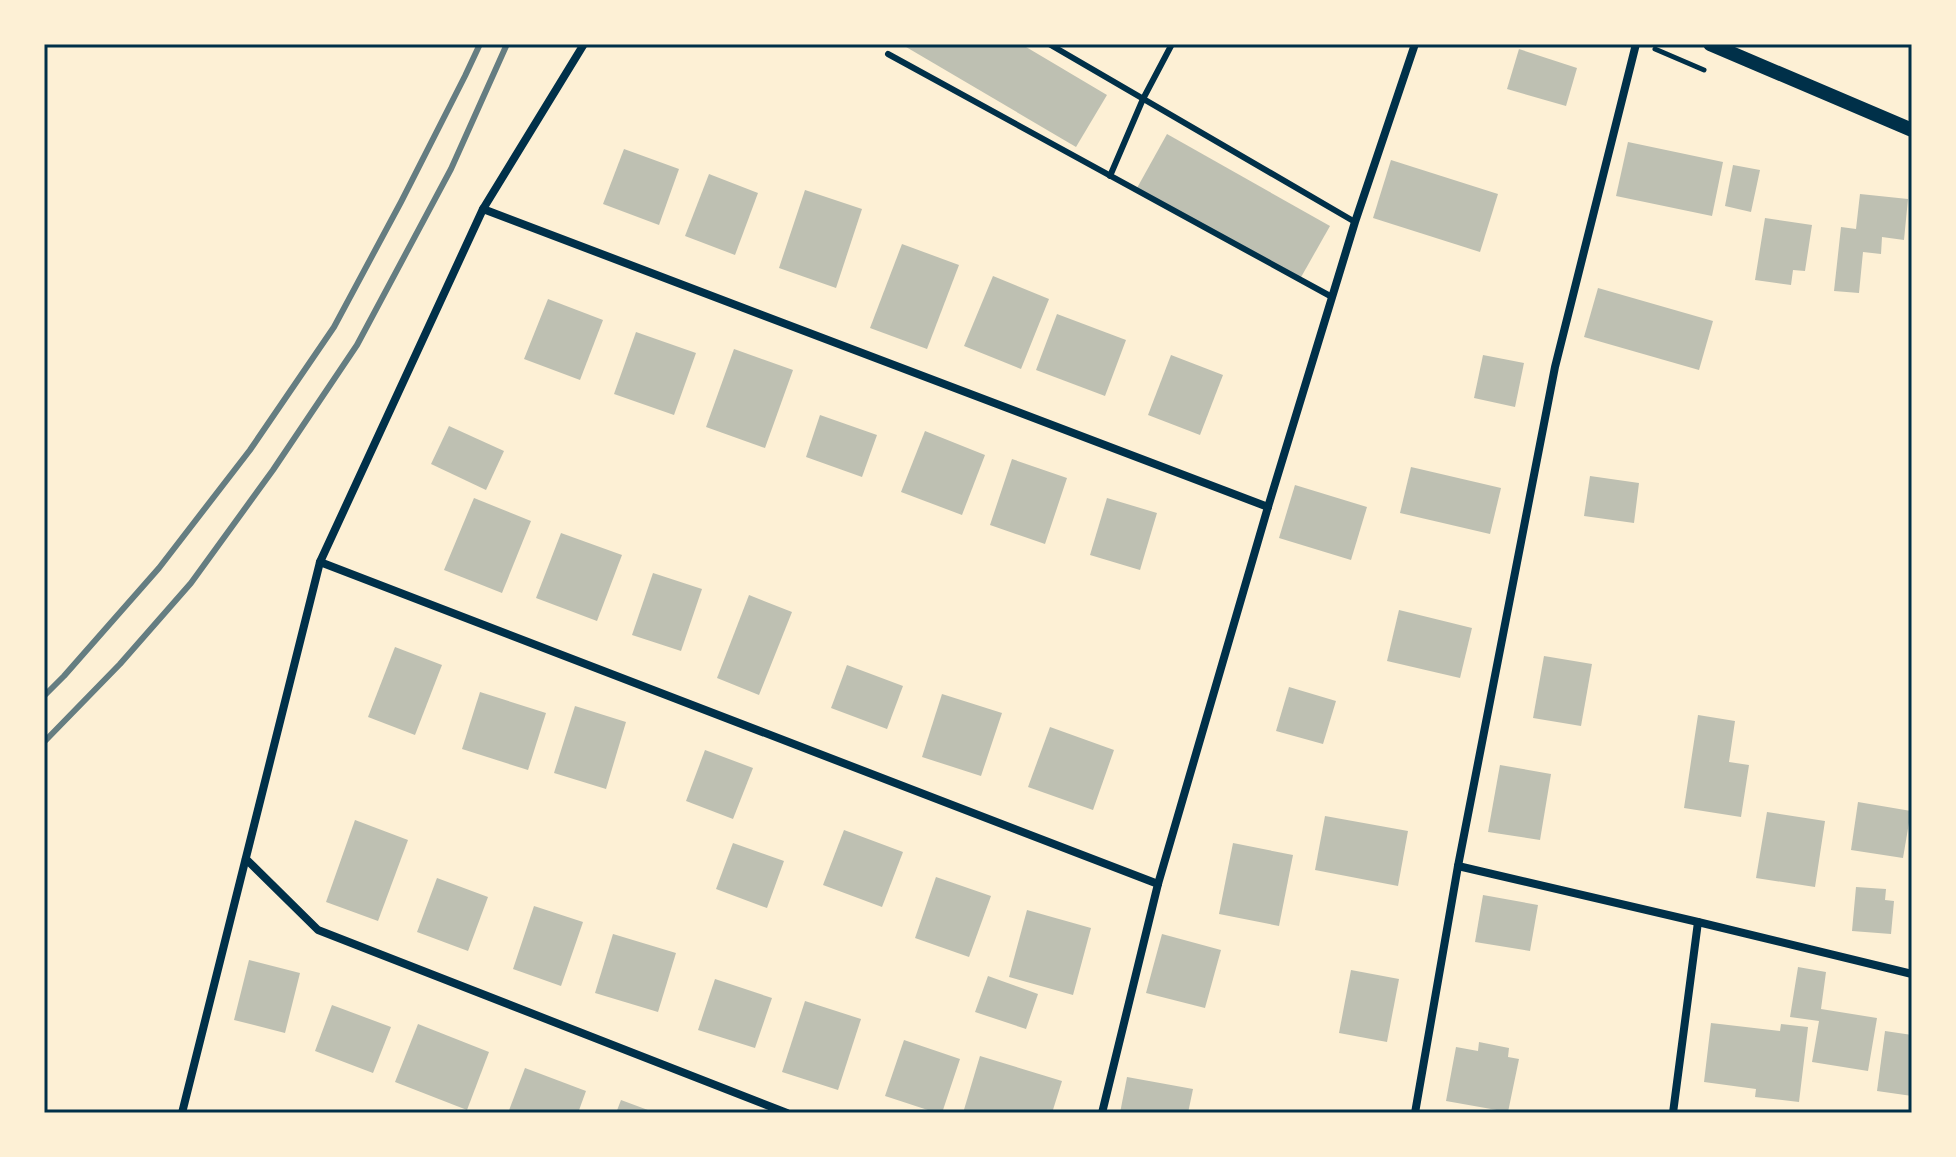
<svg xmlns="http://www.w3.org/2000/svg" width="1956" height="1157" font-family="Mulish,sans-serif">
<rect width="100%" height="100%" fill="#fdf0d5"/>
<g fill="#bec0b2">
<polygon points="901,44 1021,44 1107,95 1076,147"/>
<polygon points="1519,49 1577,68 1566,106 1507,89"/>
<polygon points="1167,134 1330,226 1300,279 1137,188"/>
<polygon points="1628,142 1723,162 1712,216 1616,196"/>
<polygon points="624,149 679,169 659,225 603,204"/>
<polygon points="1391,160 1498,194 1480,252 1373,218"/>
<polygon points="1733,165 1760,170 1751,212 1725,206"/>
<polygon points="709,174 758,193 735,255 685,236"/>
<polygon points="805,190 862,209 836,288 779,268"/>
<polygon points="1860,194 1908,199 1904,240 1882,237 1881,254 1863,252 1859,293 1834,291 1841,227 1856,229"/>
<polygon points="1765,218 1812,225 1805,271 1793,270 1791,285 1755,280"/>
<polygon points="902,244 959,265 927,349 870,328"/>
<polygon points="993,276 1049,299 1021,369 964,346"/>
<polygon points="1598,288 1713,321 1699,370 1584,337"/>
<polygon points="548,299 603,320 580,380 524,359"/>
<polygon points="1057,314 1126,340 1105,396 1036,370"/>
<polygon points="636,332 696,353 674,415 614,394"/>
<polygon points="734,349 793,370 765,448 706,427"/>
<polygon points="1171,355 1223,375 1200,435 1148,415"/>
<polygon points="1483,355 1524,363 1515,407 1474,398"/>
<polygon points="820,415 877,435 862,477 806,457"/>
<polygon points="449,426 504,451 486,490 431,464"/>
<polygon points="925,431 985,455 962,515 901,492"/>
<polygon points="1012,459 1067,478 1045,544 990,525"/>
<polygon points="1411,467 1501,488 1490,534 1400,513"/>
<polygon points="1590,476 1639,483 1634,523 1584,516"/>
<polygon points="1295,485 1367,507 1351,560 1279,538"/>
<polygon points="474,498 531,521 502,593 444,570"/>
<polygon points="1107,498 1157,513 1140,570 1090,555"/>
<polygon points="561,533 622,555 597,621 536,598"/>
<polygon points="653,573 702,589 681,651 632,635"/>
<polygon points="749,595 792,612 759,695 717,678"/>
<polygon points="1399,610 1472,628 1460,678 1387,661"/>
<polygon points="395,647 442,665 415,735 368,717"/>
<polygon points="1544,656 1592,664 1581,726 1533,718"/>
<polygon points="847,665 903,686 887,729 831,708"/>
<polygon points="1289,687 1336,701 1323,744 1276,731"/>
<polygon points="480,692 546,713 528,770 462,749"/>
<polygon points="942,694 1002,713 981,776 922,757"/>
<polygon points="575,706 626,722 606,789 554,773"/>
<polygon points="1698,715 1735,721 1729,762 1749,765 1741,817 1684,808"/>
<polygon points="1050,727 1114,750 1093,810 1028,787"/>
<polygon points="705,750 753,768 733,819 686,801"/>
<polygon points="1500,765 1551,774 1540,840 1488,832"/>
<polygon points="1858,802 1911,811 1903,858 1851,850"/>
<polygon points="1767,812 1825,821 1815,887 1756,878"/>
<polygon points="1325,816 1408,831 1398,886 1315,870"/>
<polygon points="355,820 408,840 378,921 326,902"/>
<polygon points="844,830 903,852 882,907 823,885"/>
<polygon points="733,843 784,861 767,908 716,889"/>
<polygon points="1233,843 1293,855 1279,926 1219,914"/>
<polygon points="936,877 991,896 969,957 915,938"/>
<polygon points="437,878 488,897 468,951 417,932"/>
<polygon points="1856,887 1886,889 1885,900 1894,901 1891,934 1852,931"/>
<polygon points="1483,895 1538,905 1530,951 1475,942"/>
<polygon points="534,906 583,922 561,986 513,969"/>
<polygon points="1027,910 1091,928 1073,995 1009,977"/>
<polygon points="613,934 676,953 658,1012 595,993"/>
<polygon points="1162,934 1221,950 1205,1008 1146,993"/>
<polygon points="249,960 300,973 285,1033 234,1020"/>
<polygon points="1798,967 1826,972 1821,1009 1877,1018 1868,1071 1812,1062 1819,1021 1790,1017"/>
<polygon points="1351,970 1399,979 1387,1042 1339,1033"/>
<polygon points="988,976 1038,994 1026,1029 975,1012"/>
<polygon points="715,979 772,998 755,1048 698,1030"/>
<polygon points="805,1001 861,1019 838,1090 782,1072"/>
<polygon points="332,1005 391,1027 373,1073 315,1051"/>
<polygon points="1711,1023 1780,1031 1781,1024 1808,1027 1799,1102 1755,1097 1756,1089 1704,1082"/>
<polygon points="418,1024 489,1052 467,1110 395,1082"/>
<polygon points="1885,1031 1912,1035 1912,1096 1877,1091"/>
<polygon points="904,1040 960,1059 942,1113 937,1113 885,1096"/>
<polygon points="1479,1042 1509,1048 1508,1057 1519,1059 1508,1112 1446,1101 1456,1047 1478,1051"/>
<polygon points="980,1056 1062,1081 1052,1113 963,1113"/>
<polygon points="525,1068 586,1091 578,1113 508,1113"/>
<polygon points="1127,1077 1193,1089 1188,1113 1120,1113"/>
<polygon points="621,1100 656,1113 616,1113"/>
</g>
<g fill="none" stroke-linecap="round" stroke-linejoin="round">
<polyline stroke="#003049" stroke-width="5" points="1655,49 1704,70"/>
<g stroke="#003049" stroke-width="6">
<polyline points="1049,44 1355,222"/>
<polyline points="888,54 1332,297"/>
<polyline points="1110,176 1143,99 1172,44"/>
</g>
<g stroke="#003049" stroke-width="8">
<polyline points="483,209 1268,507"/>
<polyline points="320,562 1158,884"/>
<polyline points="246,859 318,930 787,1113"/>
<polyline points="1458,866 1698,922 1912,974"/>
<polyline points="182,1113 320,562 483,209 584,44"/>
<polyline points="1102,1113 1158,884 1268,507 1355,222 1415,44"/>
<polyline points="1415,1113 1458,866 1555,367 1636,44"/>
<polyline points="1673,1113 1698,922"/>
</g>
<polyline stroke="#003049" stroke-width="14" points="1710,44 1912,130"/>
<g stroke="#657d81" stroke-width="6">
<polyline points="44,696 64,676 159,568 250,450 334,327 401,202 465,76 480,44"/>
<polyline points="44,742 120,664 191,583 273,470 357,345 451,169 507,44"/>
</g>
</g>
<rect width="1956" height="1157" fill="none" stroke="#fdf0d5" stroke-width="92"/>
<rect x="46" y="46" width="1864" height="1065" fill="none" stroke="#003049" stroke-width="3"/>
</svg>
